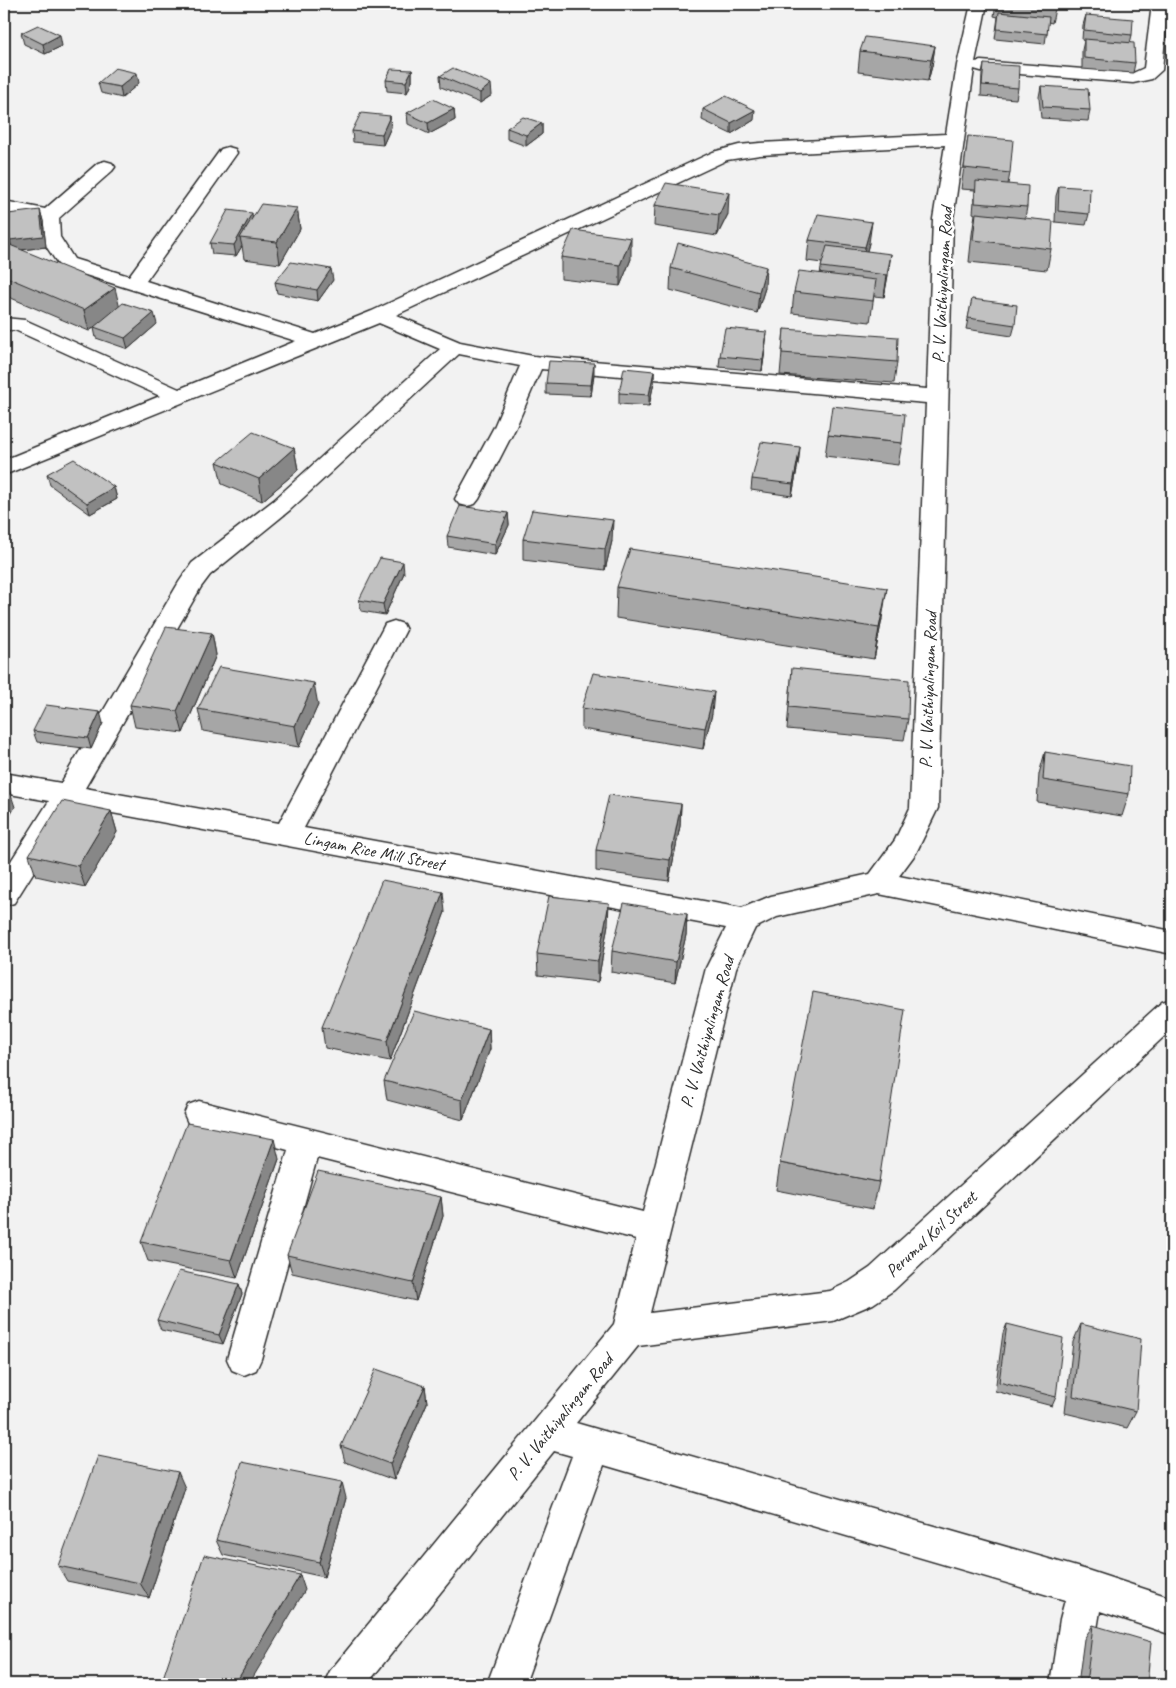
<svg xmlns="http://www.w3.org/2000/svg" width="1176" height="1688" font-family="Caveat,sans-serif">
<rect width="100%" height="100%" fill="#f2f2f2"/>
<filter id="ink" filterUnits="userSpaceOnUse"><feTurbulence type="fractalNoise" baseFrequency=".02" numOctaves="2"/><feDisplacementMap in="SourceGraphic" scale="10" xChannelSelector="R" yChannelSelector="G"/><feConvolveMatrix kernelMatrix="1 2 1 2 8 2 1 2 1" color-interpolation-filters="sRGB"/></filter>
<g filter="url(#ink)">
<g fill="none" stroke-linecap="round" stroke-linejoin="round">
<g stroke="#2b2b2b" stroke-width="3">
<path id="minor" d="M971,4h16l-12,58 6,-1 152,12 11,-5 8,-64h16l-6,66 -10,9 -19,4 -152,-12 -7,-2 -21,150 -15,589 -22,45 -17,23 273,55v23l-293,-60 -102,23 -22,11 -19,40 -86,345 180,-22 19,-9 21,-14 292,-266 10,-3v30l-278,261 -21,14 -40,17 -195,25 -62,77 511,147 85,28v37l-72,-24 -12,73h-38l10,-65 5,-19 -461,-135 -79,219h-38l85,-228 -18,-5 -187,233h-43l6,-13 284,-347 22,-85 -319,-81 -56,201 -5,11 -12,5 -12,-5 -5,-11 61,-209 -100,-27 -4,-9 4,-9 11,-4 444,111 63,-244 20,-40 -651,-122 -61,97 -10,3v-34l45,-71 -45,-8v-20l57,10 118,-201 13,-19 82,-63 166,-151 -61,-26 -375,152v-15l156,-64 -145,-66h-11v-12l21,2 154,69 117,-48 -236,-74 -20,-30 -1,-17 -35,-7v-12l41,8 53,-46 7,-2 7,2 3,4 -3,4 -53,47 1,19 14,22 55,17 92,-127 7,-2 7,2 2,4 -91,128 169,53 57,-23 341,-159 26,-7 21,-2 186,-9 11,-69zM945,145l-12,74 -6,170 -394,-33 -73,-14 -64,-27 331,-155 33,-5zM459,354l61,12 -26,61 -39,72 4,5 8,2 8,-2 4,-5 37,-72 25,-58 385,34 -16,405 -15,32 -25,34 -99,22 -29,12 -438,-80 102,-198 -3,-6 -9,-3 -9,3 -3,6 -103,193 -194,-35 116,-201 9,-12 80,-65z"/>
</g>
<use href="#minor" fill="#fff" fill-rule="evenodd"/>
</g>
<g fill="#a6a6a6" stroke="#2b2b2b">
<polygon points="996,4 1056,4 1052,23 1048,22 1045,44 995,39 998,17 994,16"/>
<polygon points="1086,15 1132,35 1130,43 1135,63 1133,73 1082,69 1082,50 1084,41 1082,40 1083,25"/>
<polygon points="21,33 62,46 45,54 24,44"/>
<polygon points="935,46 932,66 928,81 858,72 860,51"/>
<polygon points="984,64 1018,88 1016,99 981,96 982,74"/>
<polygon points="412,70 412,81 407,93 387,91 386,80"/>
<polygon points="440,76 492,95 480,103 441,87"/>
<polygon points="98,83 139,83 122,98 101,93"/>
<polygon points="1041,86 1090,110 1088,121 1041,118 1039,97"/>
<polygon points="454,109 455,120 429,134 408,124 407,113"/>
<polygon points="703,109 754,120 731,134 702,120"/>
<polygon points="390,116 391,127 383,145 353,142 352,131"/>
<polygon points="542,123 542,134 526,146 507,139 507,128"/>
<polygon points="968,136 1010,173 1008,184 1027,207 1025,218 1051,249 1047,270 969,262 972,234 975,214 973,213 975,190 961,189"/>
<polygon points="1059,186 1089,214 1086,225 1055,222 1056,196"/>
<polygon points="655,205 728,214 717,236 654,226"/>
<polygon points="297,208 300,229 280,264 244,259 242,246 236,256 212,254 210,243 252,218"/>
<polygon points="40,210 43,221 46,247 21,250 119,306 157,324 128,349 96,338 94,328 89,331 4,295 4,249 12,246 10,240"/>
<polygon points="809,240 869,243 867,251 888,275 884,297 874,296 870,322 792,313 794,292 820,274 822,263 807,261"/>
<polygon points="561,257 631,259 620,286 561,279"/>
<polygon points="671,268 765,288 757,313 670,290"/>
<polygon points="333,280 318,301 277,293 275,282"/>
<polygon points="972,299 1015,325 1012,336 966,329"/>
<polygon points="784,329 897,362 894,383 780,375"/>
<polygon points="766,343 762,371 719,367 720,356"/>
<polygon points="654,371 654,382 649,406 619,404 619,393"/>
<polygon points="594,374 591,396 546,394 546,383"/>
<polygon points="828,435 902,443 898,465 825,456"/>
<polygon points="294,448 298,470 262,501 222,484 217,462"/>
<polygon points="799,458 792,496 751,490 752,479"/>
<polygon points="47,474 114,487 117,499 90,514 50,485"/>
<polygon points="508,513 509,525 495,555 448,547 447,536"/>
<polygon points="523,539 612,541 605,570 523,560"/>
<polygon points="404,573 385,615 361,611 359,600"/>
<polygon points="617,587 882,619 874,659 616,618"/>
<polygon points="212,633 216,655 183,733 135,727 130,705"/>
<polygon points="792,669 908,719 904,740 787,729"/>
<polygon points="318,705 299,747 203,731 198,709"/>
<polygon points="582,708 712,714 703,749 582,729"/>
<polygon points="103,723 91,749 37,742 33,731"/>
<polygon points="1045,752 1129,794 1122,816 1037,802 1039,774"/>
<polygon points="681,804 680,826 669,881 596,871 596,850"/>
<polygon points="111,811 117,832 85,887 36,876 29,855"/>
<polygon points="445,912 390,1061 325,1048 322,1027"/>
<polygon points="687,914 686,935 675,983 611,972 612,951"/>
<polygon points="608,924 598,982 538,975 537,954"/>
<polygon points="489,1029 490,1049 463,1120 387,1100 384,1081"/>
<polygon points="279,1159 237,1278 148,1261 141,1242"/>
<polygon points="780,1163 879,1182 873,1209 776,1190"/>
<polygon points="441,1197 443,1216 416,1301 292,1273 287,1255"/>
<polygon points="239,1284 242,1294 223,1344 161,1330 157,1320"/>
<polygon points="1007,1324 1056,1397 1052,1406 995,1391 1003,1333"/>
<polygon points="1081,1324 1136,1411 1127,1428 1065,1413 1073,1342"/>
<polygon points="425,1386 427,1403 394,1480 345,1462 341,1446"/>
<polygon points="185,1488 149,1598 67,1581 58,1566"/>
<polygon points="346,1498 324,1577 223,1555 216,1540"/>
<polygon points="1093,1625 1147,1684 1078,1684 1084,1639"/>
</g>
<g fill="#878787" stroke="#2b2b2b">
<polygon points="60,35 62,46 45,54 43,44"/>
<polygon points="935,46 932,66 928,81 931,60"/>
<polygon points="412,70 412,81 407,93 406,82"/>
<polygon points="137,73 139,83 122,98 120,87"/>
<polygon points="491,84 492,95 480,103 480,93"/>
<polygon points="454,109 455,120 429,134 428,123"/>
<polygon points="755,110 754,120 731,134 731,123"/>
<polygon points="390,116 391,127 383,145 382,134"/>
<polygon points="542,123 542,134 526,146 526,135"/>
<polygon points="729,193 728,214 717,236 719,215"/>
<polygon points="297,208 300,229 280,264 277,242"/>
<polygon points="40,210 43,221 46,247 13,251 10,240"/>
<polygon points="252,213 253,224 240,238 242,246 236,256 234,245"/>
<polygon points="872,222 869,243 862,269 865,247"/>
<polygon points="631,238 631,259 620,286 620,265"/>
<polygon points="891,254 888,275 884,297 887,275"/>
<polygon points="766,267 765,288 757,313 759,292"/>
<polygon points="331,269 333,280 318,301 317,290"/>
<polygon points="115,288 120,309 89,331 84,310"/>
<polygon points="154,313 157,324 128,349 125,338"/>
<polygon points="767,332 766,343 762,371 763,360"/>
<polygon points="594,363 594,374 591,396 591,385"/>
<polygon points="654,371 654,382 649,406 649,395"/>
<polygon points="800,447 799,458 792,496 793,484"/>
<polygon points="294,448 298,470 262,501 259,479"/>
<polygon points="114,487 117,499 90,514 87,503"/>
<polygon points="508,513 509,525 495,555 495,544"/>
<polygon points="613,520 612,541 605,570 605,549"/>
<polygon points="403,562 404,573 385,615 383,604"/>
<polygon points="887,588 882,619 874,659 879,628"/>
<polygon points="212,633 216,655 183,733 177,711"/>
<polygon points="314,683 318,705 299,747 295,726"/>
<polygon points="714,692 712,714 703,749 705,728"/>
<polygon points="100,712 103,723 91,749 88,738"/>
<polygon points="8,786 15,807 4,826 4,792"/>
<polygon points="681,804 680,826 669,881 670,860"/>
<polygon points="111,811 117,832 85,887 78,866"/>
<polygon points="443,892 445,912 390,1061 387,1041"/>
<polygon points="609,903 608,924 598,982 598,961"/>
<polygon points="687,914 686,935 675,983 676,962"/>
<polygon points="489,1029 490,1049 463,1120 462,1100"/>
<polygon points="274,1139 279,1159 237,1278 231,1260"/>
<polygon points="441,1197 443,1216 416,1301 413,1283"/>
<polygon points="239,1284 242,1294 223,1344 219,1335"/>
<polygon points="425,1386 427,1403 394,1480 390,1464"/>
<polygon points="178,1472 185,1488 149,1598 140,1583"/>
<polygon points="342,1482 346,1498 324,1577 319,1562"/>
<polygon points="300,1575 305,1590 249,1684 235,1684"/>
</g>
<g fill="#c1c1c1" stroke="#2b2b2b">
<polygon points="999,12 1049,17 1047,34 997,29"/>
<polygon points="1086,15 1133,19 1132,35 1084,30"/>
<polygon points="38,25 60,35 43,44 21,33"/>
<polygon points="865,37 935,46 931,60 860,51"/>
<polygon points="1084,39 1134,43 1135,63 1084,58"/>
<polygon points="984,64 1019,66 1018,88 982,85"/>
<polygon points="115,68 137,73 120,87 98,83"/>
<polygon points="453,68 491,84 480,93 440,76"/>
<polygon points="391,69 412,70 406,82 386,80"/>
<polygon points="1041,86 1088,89 1090,110 1043,107"/>
<polygon points="726,96 755,110 731,123 703,109"/>
<polygon points="433,99 454,109 428,123 407,113"/>
<polygon points="361,113 390,116 382,134 352,131"/>
<polygon points="523,117 542,123 526,135 507,128"/>
<polygon points="968,136 1013,140 1010,173 964,168"/>
<polygon points="976,181 1028,186 1027,207 975,203"/>
<polygon points="666,183 729,193 719,215 655,205"/>
<polygon points="1059,186 1090,188 1089,214 1058,211"/>
<polygon points="261,204 297,208 277,242 240,238"/>
<polygon points="40,210 43,236 10,240 8,214"/>
<polygon points="228,210 252,213 234,245 210,243"/>
<polygon points="976,213 1053,221 1051,249 973,240"/>
<polygon points="818,214 872,222 865,247 809,240"/>
<polygon points="573,230 631,238 620,265 561,257"/>
<polygon points="678,243 766,267 759,292 671,268"/>
<polygon points="10,245 115,288 84,310 4,276 4,249"/>
<polygon points="827,246 891,254 887,275 821,267"/>
<polygon points="291,262 331,269 317,290 275,282"/>
<polygon points="799,271 876,280 873,301 794,292"/>
<polygon points="972,299 1017,305 1015,325 968,318"/>
<polygon points="123,303 154,313 125,338 94,327"/>
<polygon points="725,328 767,332 763,360 720,356"/>
<polygon points="784,329 898,337 897,362 782,353"/>
<polygon points="549,361 594,363 591,385 546,383"/>
<polygon points="624,368 654,371 649,395 619,393"/>
<polygon points="832,406 905,414 902,443 828,435"/>
<polygon points="253,432 294,448 259,479 217,462"/>
<polygon points="761,442 800,447 793,484 752,479"/>
<polygon points="74,459 114,487 87,503 47,474"/>
<polygon points="460,506 508,513 495,544 447,536"/>
<polygon points="532,510 613,520 605,549 523,539"/>
<polygon points="630,549 887,588 879,628 617,587"/>
<polygon points="380,558 403,562 383,604 359,600"/>
<polygon points="166,627 212,633 177,711 130,705"/>
<polygon points="219,667 314,683 295,726 198,709"/>
<polygon points="792,668 909,680 908,719 789,707"/>
<polygon points="593,673 714,692 705,728 582,708"/>
<polygon points="46,705 100,712 88,738 33,731"/>
<polygon points="1045,752 1130,766 1129,794 1043,780"/>
<polygon points="4,785 8,786 4,792"/>
<polygon points="609,795 681,804 670,860 596,850"/>
<polygon points="62,801 111,811 78,866 29,855"/>
<polygon points="382,880 443,892 387,1041 322,1027"/>
<polygon points="549,896 609,903 598,961 537,954"/>
<polygon points="624,903 687,914 676,962 612,951"/>
<polygon points="813,992 905,1010 879,1182 780,1163"/>
<polygon points="414,1011 489,1029 462,1100 384,1081"/>
<polygon points="187,1123 274,1139 231,1260 141,1242"/>
<polygon points="318,1171 441,1197 413,1283 287,1255"/>
<polygon points="179,1271 239,1284 219,1335 157,1320"/>
<polygon points="1007,1324 1063,1338 1056,1397 999,1382"/>
<polygon points="1081,1324 1141,1339 1136,1411 1073,1396"/>
<polygon points="376,1369 425,1386 390,1464 341,1446"/>
<polygon points="98,1456 178,1472 140,1583 58,1566"/>
<polygon points="242,1462 342,1482 319,1562 216,1540"/>
<polygon points="204,1555 300,1575 235,1684 161,1684"/>
<polygon points="1093,1625 1151,1642 1147,1684 1086,1684"/>
</g>
</g>
<g text-anchor="middle" stroke-width="5" stroke-linejoin="round" paint-order="stroke">
<g font-size="18" fill="#2b2b2b" stroke="#fff">
<text transform="translate(942 285) rotate(-87)" y="6">P. V. Vaithiyalingam Road</text>
<text transform="translate(928 690) rotate(-88)" y="6">P. V. Vaithiyalingam Road</text>
<text transform="translate(374 851) rotate(11)" y="6">Lingam Rice Mill Street</text>
<text transform="translate(707 1032) rotate(-74)" y="6">P. V. Vaithiyalingam Road</text>
<text transform="translate(931 1234) rotate(-43)" y="6">Perumal Koil Street</text>
<text transform="translate(560 1417) rotate(-51)" y="6">P. V. Vaithiyalingam Road</text>
</g>
</g>
<rect width="1176" height="1688" fill="none" stroke="#fff" stroke-width="20"/>
<rect x="10" y="10" width="1156" height="1668" fill="none" stroke="#2b2b2b" stroke-width="2" filter="url(#ink)"/>
</svg>
